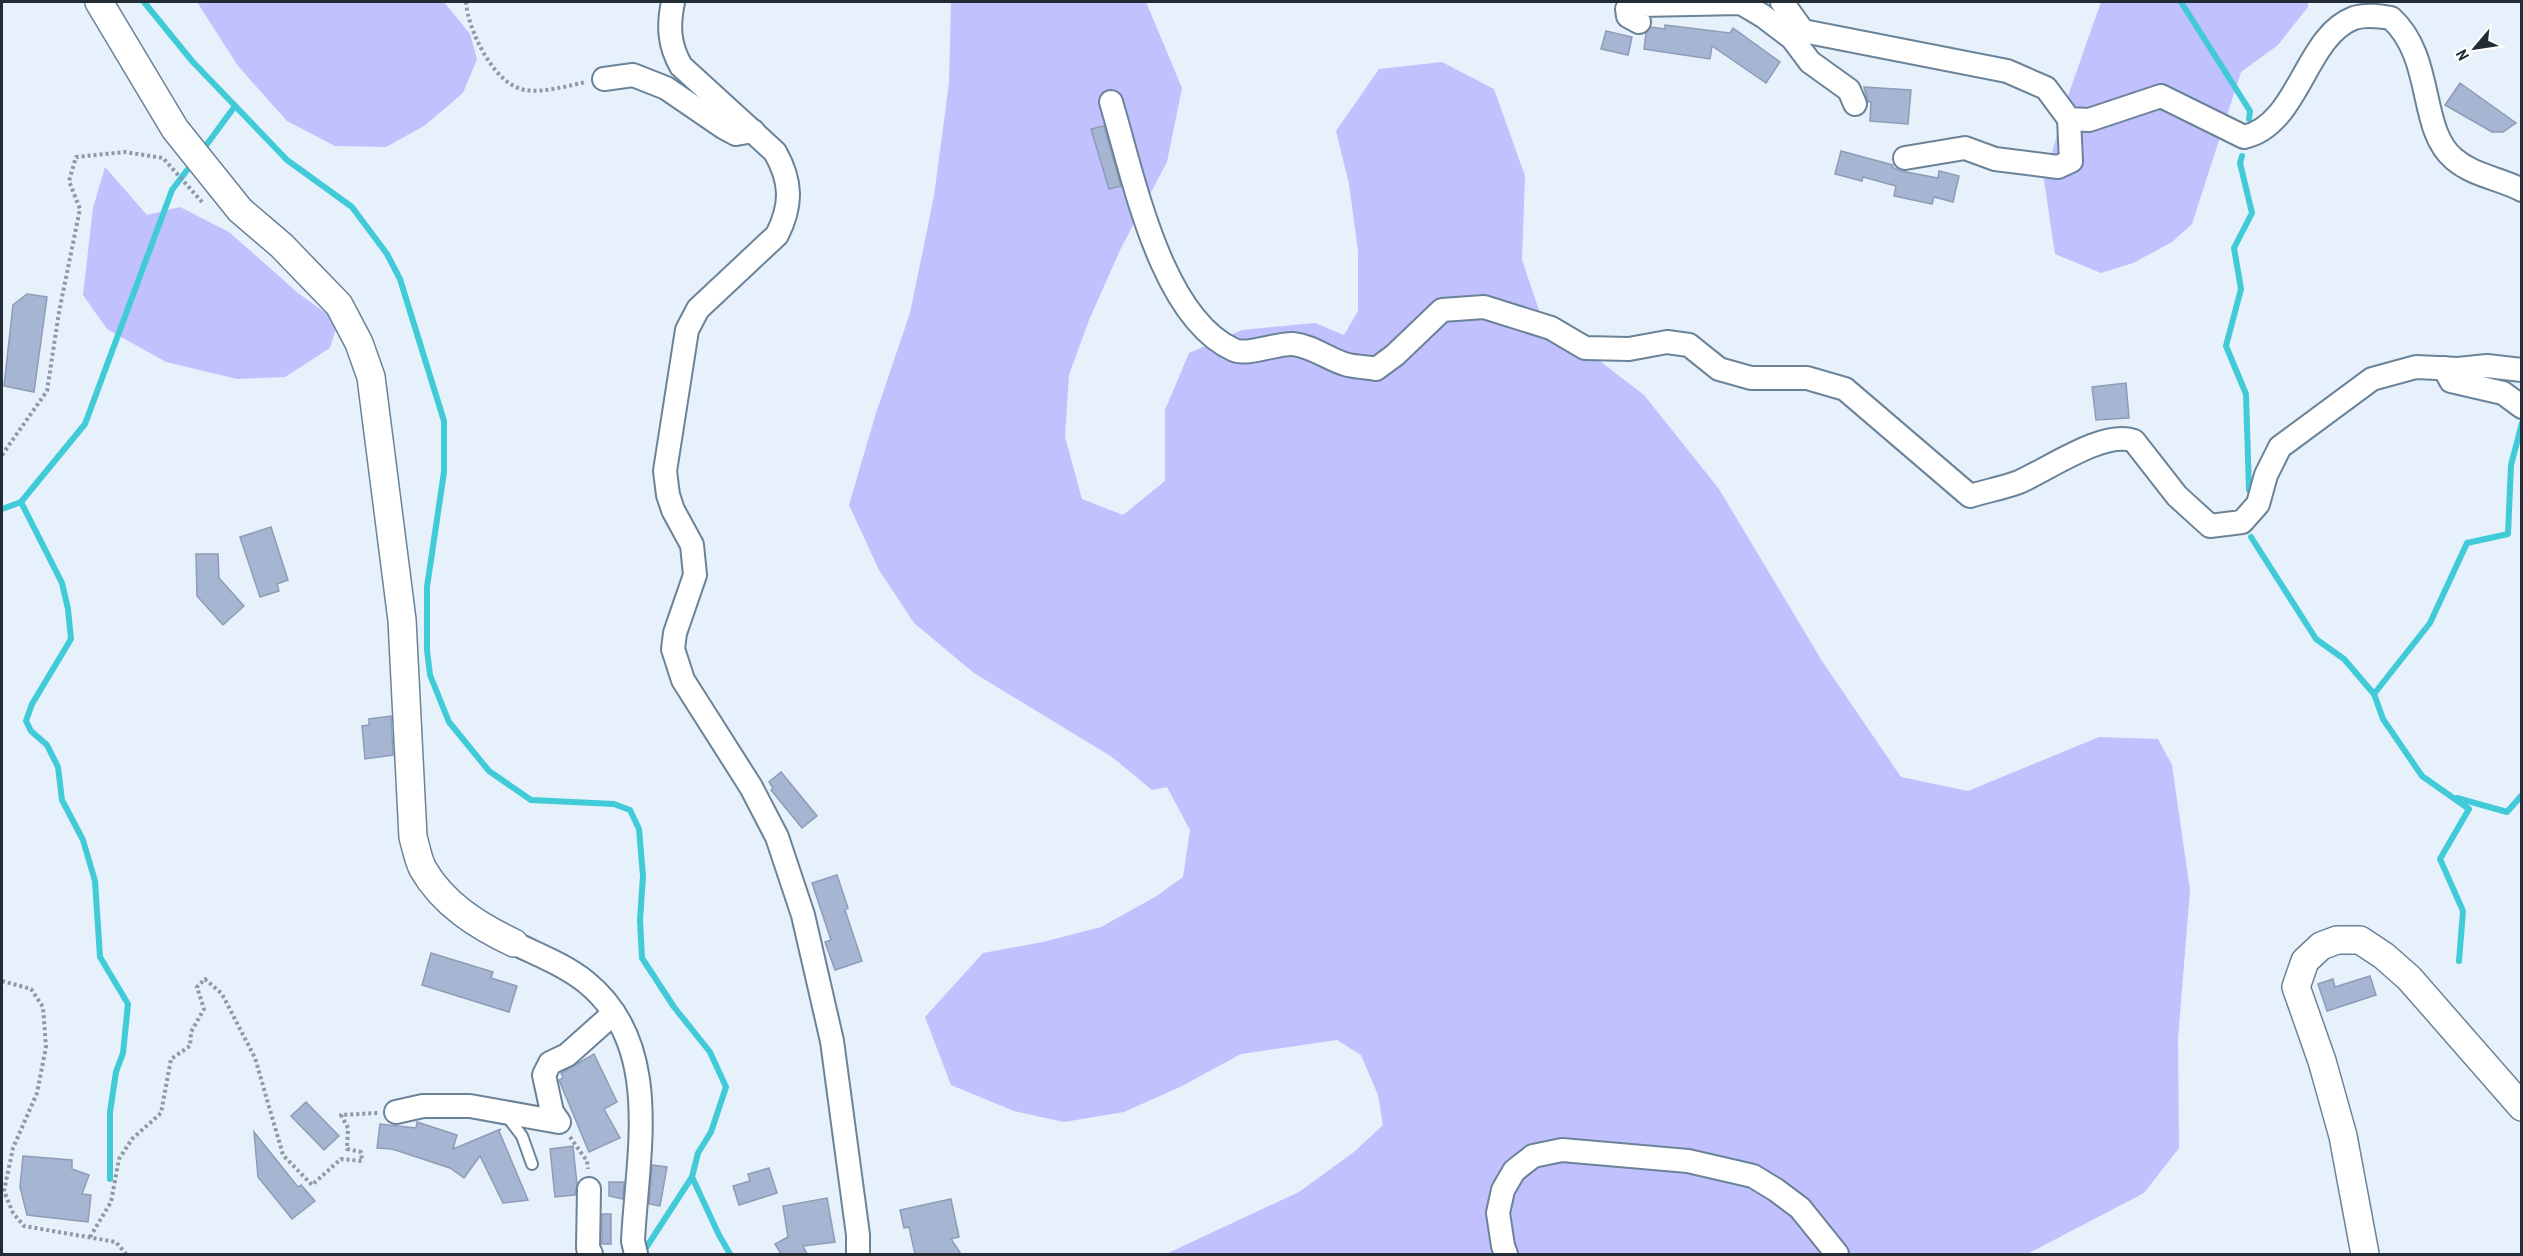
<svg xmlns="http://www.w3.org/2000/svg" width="2523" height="1256" font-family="'Archivo Narrow',sans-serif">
<rect width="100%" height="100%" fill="#e6f1fb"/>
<g fill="#c0c1fe">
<polygon points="197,2 444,2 470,34 477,59 463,93 424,126 386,147 335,146 287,121 238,66"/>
<polygon points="951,2 1146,2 1182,88 1167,162 1121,248 1089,320 1069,375 1065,437 1082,499 1123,515 1165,481 1165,410 1189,353 1242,330 1315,323 1344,335 1358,311 1358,251 1349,184 1336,131 1379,69 1442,62 1494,89 1525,176 1522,260 1541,316 1644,395 1719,489 1822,661 1901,777 1968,791 2099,737 2158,739 2172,765 2190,890 2178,1039 2179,1148 2144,1193 2027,1254 1166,1254 1299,1192 1354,1152 1383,1125 1378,1095 1361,1055 1337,1040 1241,1054 1182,1086 1124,1112 1064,1122 1014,1111 951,1085 925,1017 983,953 1043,942 1101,927 1155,897 1183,877 1190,830 1167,787 1152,790 1112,757 974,673 914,623 879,570 849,505 876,413 910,313 934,196 949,83"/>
<polygon points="2101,2 2308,2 2308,7 2278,45 2241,72 2192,224 2172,242 2133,263 2101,273 2055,254 2044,180 2069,93"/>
<polygon points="105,167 147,215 180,207 229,232 298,293 338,322 330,348 285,377 237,379 166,362 107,329 83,295 93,208"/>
</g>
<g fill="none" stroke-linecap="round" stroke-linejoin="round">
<g stroke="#41cad7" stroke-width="6">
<polyline points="144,2 192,61 287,160 352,207 387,254 400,279 444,421 444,472 427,587 427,650 430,675 449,722 489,771 531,800 614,804 630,810 639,829 643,876 640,920 642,958 674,1007 710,1052 726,1087 711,1132 698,1153 692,1177 719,1235 730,1254"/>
<polyline points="2181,2 2250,111 2249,119"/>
<polyline points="202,151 235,106"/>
<polyline points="2242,156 2240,163 2252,213 2234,248 2241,289 2226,346 2246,394 2249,490"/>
<polyline points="21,502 62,583 68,609 71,639 32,704 26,721 31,731 47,745 58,767 62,800 83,840 95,881 100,957 128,1004 123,1053 116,1072 110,1112 110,1179"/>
<polyline points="2,509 21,502 85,424 172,190 194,161"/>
<polyline points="2251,537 2316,639 2344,659 2374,694 2383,719 2422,776 2469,809 2440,859 2463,911 2459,961"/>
<polyline points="2374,694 2430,623 2467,543 2508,534 2511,465 2522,423"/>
<polyline points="2457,798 2507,812 2522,795"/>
<polyline points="642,1254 692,1177"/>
</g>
</g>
<g fill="#a6b5d1" stroke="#8e9cb8" stroke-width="1.5">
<polygon points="1665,25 1730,33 1733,28 1780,62 1766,83 1712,46 1710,59 1644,49 1646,33 1651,27 1665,29"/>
<polygon points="1606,31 1632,37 1628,55 1601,49"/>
<polygon points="2460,83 2516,123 2503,132 2492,132 2445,105"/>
<polygon points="1864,87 1911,90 1908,124 1870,121 1871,102 1868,102"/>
<polygon points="1104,126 1121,186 1109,189 1091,129"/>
<polygon points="1841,151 1893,165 1892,167 1901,171 1938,178 1939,171 1959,176 1953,202 1934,197 1932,204 1894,196 1896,186 1863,177 1862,181 1835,174"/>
<polygon points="27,294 47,297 34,392 4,386 13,305"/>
<polygon points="2126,383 2129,418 2096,420 2092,387"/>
<polygon points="271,527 288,580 277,584 279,591 260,597 240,537"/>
<polygon points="196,554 218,554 219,578 244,606 223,625 197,596"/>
<polygon points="391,716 393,755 365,759 362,726 369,725 369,719"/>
<polygon points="781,772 817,816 802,828 771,790 773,788 769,782"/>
<polygon points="837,875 848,908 845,910 862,961 835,970 825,942 831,940 812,883"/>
<polygon points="431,953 493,972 491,978 517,986 509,1012 422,985"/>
<polygon points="2370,976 2376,995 2327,1011 2318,984 2333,979 2335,987"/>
<polygon points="594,1054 617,1102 604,1109 620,1138 589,1152 559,1080 563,1078 561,1073"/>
<polygon points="306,1102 339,1136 324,1150 291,1116"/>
<polygon points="417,1122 457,1135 453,1149 501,1129 499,1131 528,1200 503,1203 480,1156 464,1178 450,1168 392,1149 377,1148 380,1124 416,1128"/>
<polygon points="254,1132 298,1187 301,1185 315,1201 292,1219 258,1177"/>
<polygon points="573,1146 577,1184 575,1195 555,1197 550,1149"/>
<polygon points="23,1156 72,1160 72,1169 89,1175 82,1194 91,1195 88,1222 27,1215 20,1187"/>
<polygon points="652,1165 667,1167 660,1206 649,1204"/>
<polygon points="769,1168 777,1193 739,1205 733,1186 750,1181 748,1174"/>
<polygon points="609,1182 624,1182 623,1199 609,1196"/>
<polygon points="827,1198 835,1242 803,1246 807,1254 781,1254 775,1244 788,1237 783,1206"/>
<polygon points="951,1199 959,1237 951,1239 961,1254 915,1254 909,1227 904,1228 900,1210"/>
<rect x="602" y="1214" width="9" height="30"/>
</g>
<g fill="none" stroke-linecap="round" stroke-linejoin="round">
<g stroke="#6a8399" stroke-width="14">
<polyline id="service" points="506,1115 522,1136 532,1164"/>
</g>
<g stroke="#6a8399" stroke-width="26">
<g id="minor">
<path d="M673,2c-5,24 -4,43 8,64l94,86c17,30 17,53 2,83l-79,74 -11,21 -22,141 3,24 5,15 19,35 3,30 -20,58 -2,16 10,31 68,107 26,50 26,78 29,126 26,194v19"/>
<path d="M1782,2l21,29 204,40 39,17 23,31 20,1 72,-24 83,41c55,-12 61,-101 110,-119 12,-4 25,-2 37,0 44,40 27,111 63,141 20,17 45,19 68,31"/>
<polyline points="1639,22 1628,16 1627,9 1641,5 1741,3 1763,16 1792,38 1810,62 1849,90 1855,104"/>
<polyline points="604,79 633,75 666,88 723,127 736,134 753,131"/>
<path d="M1111,102c22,72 49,215 123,248 13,6 43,-7 59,-6 20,2 36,16 55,21 9,2 19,2 28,4l19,-14 47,-45 42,-3 67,21 34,20 44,1 38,-7 22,3 30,24 32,9h56l38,11 125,107c16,-5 33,-8 49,-14 28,-12 86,-53 115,-41l43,55 33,30 32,-4 16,-18 8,-29 14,-28 92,-68 44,-12 42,2 29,-3 35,4"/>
<polyline points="1905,158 1965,148 1995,159 2058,167 2071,161 2069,119"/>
<polyline points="2444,368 2451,381 2503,393 2522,407"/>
<path d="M514,943c24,12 51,22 72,39 78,63 51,173 47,259l3,13"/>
<polyline points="396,1112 423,1106 470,1106 559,1122 552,1112 544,1075 550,1063 567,1055 614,1013"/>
<polyline points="589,1189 588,1248 591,1254"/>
<polyline points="1506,1254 1503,1246 1498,1213 1503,1190 1514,1171 1533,1156 1562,1150 1688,1161 1753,1176 1776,1190 1800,1208 1837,1254"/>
</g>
</g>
<g stroke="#6a8399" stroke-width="30">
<g id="tertiary">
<path d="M99,2l76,127 65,81 42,36 57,59 20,38 12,34 31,243 11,217c3,10 5,23 10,32 20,35 55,57 91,74"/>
<polyline points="2365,1254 2343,1136 2322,1061 2296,987 2305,961 2321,946 2337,940 2360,940 2384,956 2409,978 2522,1107"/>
</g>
</g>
<g stroke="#8e99a3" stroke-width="4" stroke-dasharray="3 3" stroke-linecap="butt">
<path d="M466,2c2,28 28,83 59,88 19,3 42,-4 61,-8"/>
<polyline points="2,455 47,391 59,312 80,209 69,181 76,157 125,152 163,158 202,202"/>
<polyline points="2,981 31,989 43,1007 46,1047 37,1093 13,1148 4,1191 13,1213 24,1226 116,1242 126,1254"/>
<polyline points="570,1137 587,1161 588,1169"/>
<polyline points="90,1237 111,1202 119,1159 132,1139 161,1113 171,1059 190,1046 191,1032 204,1009 197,987 205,979 222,994 255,1058 283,1155 312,1185 341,1159 362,1161 361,1152 347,1149 348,1128 341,1115 378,1113"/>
</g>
<use href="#service" stroke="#fff" stroke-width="10"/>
<use href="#minor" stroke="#fff" stroke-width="22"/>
<use href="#tertiary" stroke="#fff" stroke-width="27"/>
</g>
<rect width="2523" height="1256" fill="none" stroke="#212c35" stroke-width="6"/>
<g transform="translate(2475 48) rotate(241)" stroke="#ffffff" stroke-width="4.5" paint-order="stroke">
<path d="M0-4.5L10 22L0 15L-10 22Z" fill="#212c35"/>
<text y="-9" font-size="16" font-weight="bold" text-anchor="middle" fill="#212c35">N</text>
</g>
</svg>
